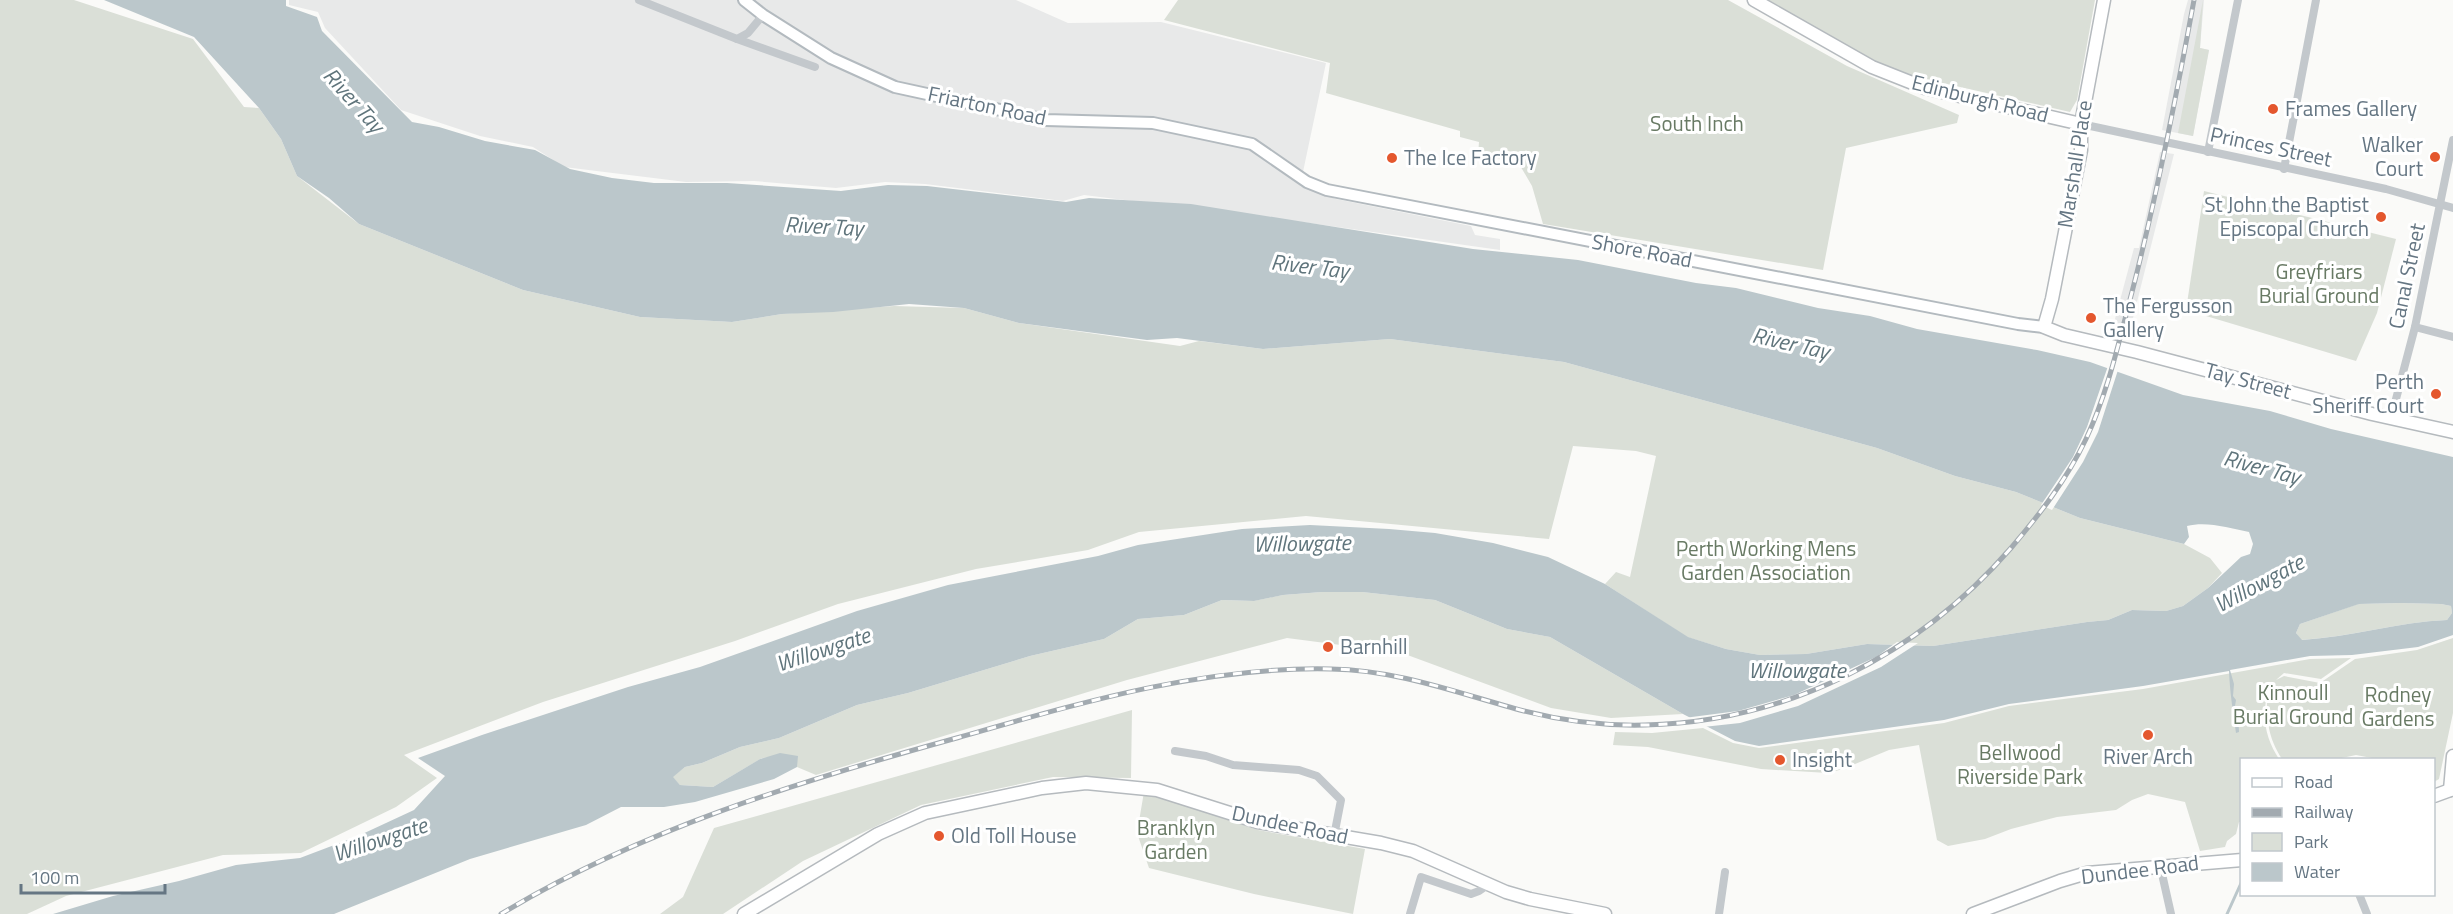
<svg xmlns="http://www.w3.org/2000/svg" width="2453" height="914" font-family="'Titillium Web',sans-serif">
<rect width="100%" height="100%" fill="#fafaf8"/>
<g fill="#e8e9e9">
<polygon points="289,0 1016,0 1068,23 1161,22 1326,63 1300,186 1336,199 1471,226 1475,235 1500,239 1500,250 1302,222 1084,195 1063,201 925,184 885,182 836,188 754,181 686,182 564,167 533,147 480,136 401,110 325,28 318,12 289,5"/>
<polygon points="2188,0 2204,0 2200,48 2209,50 2193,136 2162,130 2184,14"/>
<polygon points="2160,152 2174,154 2128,338 2111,334 2134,248 2139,248"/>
</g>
<g fill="#dadfd7">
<polygon points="0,0 74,0 193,39 244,107 259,108 281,139 297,176 359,224 523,290 640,317 732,322 782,314 894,306 964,308 1019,323 1180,346 1199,341 1263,349 1390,339 1564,362 1877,448 1955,476 2016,492 2080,518 2184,544 2210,558 2222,573 2208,588 2183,606 2166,611 2132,610 2108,620 2087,622 1933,646 1867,644 1806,654 1760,655 1726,649 1687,637 1605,584 1616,572 1630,577 1656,456 1636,451 1573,446 1549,539 1306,516 1139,532 1088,550 976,569 838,604 735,641 543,702 404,755 437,778 396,807 301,853 223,855 66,896 27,914 0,914"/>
<polygon points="1178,0 1728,0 1847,66 1959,115 1957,123 1846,148 1823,270 1543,224 1532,186 1518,162 1478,155 1479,142 1460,137 1460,131 1326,93 1330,63 1164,20"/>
<polygon points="1758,0 2095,0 2077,100 2070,112 1872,67"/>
<polygon points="2203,0 2200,48 2209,50 2193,136 2178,133"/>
<polygon points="2204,191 2396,239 2377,313 2356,361 2186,310"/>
<polygon points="1322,592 1362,592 1435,600 1507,629 1550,637 1683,714 1611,718 1551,708 1402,653 1287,638 1127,680 816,775 797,767 797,756 762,758 713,787 680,785 672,777 685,767 702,763 740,747 779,738 857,705 908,693 1030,656 1104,639 1138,619 1184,615 1222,600 1253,601 1283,595"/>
<path d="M2400,603l41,1 10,2 1,7 -5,7c-49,2 -97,17 -146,20l-5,-7 4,-9 58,-20z"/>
<path d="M2453,638v75l-14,66 -5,3v-22l-57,-1 -21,-4 -19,4h-55c-14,-22 -15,-37 -15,-62 -6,22 0,44 12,62l-37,1 -1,62h-2l-3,12 -9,7 -2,6 -25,4 -15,-49 -37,-8 -16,6 -16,10 -59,7 -46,12 -26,10 -37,7 -11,-6 -18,-95 -30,5 -46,19 -15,4 -67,-4 -113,-22 -35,-2 2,-13 37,1 51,-5 30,15 26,5 185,-25 65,-17 134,-17 167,-30 41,-1 -30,21 -37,-6 -8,7 8,-4 36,7 35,-24 62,-9z"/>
<polygon points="1132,710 1131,778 1053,777 921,805 803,861 723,914 660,914 683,897 714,828"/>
<polygon points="1144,792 1258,830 1365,849 1353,914 1254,894 1149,868 1137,833"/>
</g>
<path fill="#bbc7cb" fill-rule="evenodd" d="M104,0h182v6l31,11 5,14 90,91 27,5 46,14 50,9 35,19 42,9 42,5h73l114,8 47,-6 39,1 139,16 23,-4 102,6 282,45 105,11 118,23 40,5 82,20 52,8 47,13 120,21 53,12 93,33 87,16 61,18 122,28v178l-35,12 -66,8 -42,1 -80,14 4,14 -1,12 3,4 -1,6 3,2c-1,10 1,16 1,24l-3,1c-3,-22 -6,-39 -7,-62l-86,15 -134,18 -65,16 -185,26 -24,-5 -52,-27 -133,-77 -43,-8 -72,-29 -73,-8h-40l-39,3 -29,6 -32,-1 -38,15 -46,4 -34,20 -74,17 -122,37 -51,12 -78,33 -39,9 -38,16 -17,4 -12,10 7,8 33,2 47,-28 20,-6 18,3 -1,11 -23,12 -79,23 -31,5h-43l-35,18 -116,34 -136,55h-281l60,-18 66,-15 57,-16 64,-7 58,-22 56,-26 31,-34 -27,-18 64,-23 146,-48 72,-20 157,-56 91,-26 150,-29 40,-11 104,-16 68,-4 79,4 46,4 58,10 55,14 57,27 83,53 38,12 34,6 46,-1 61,-10 66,2 154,-24 21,-2 24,-10 34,1 17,-5 25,-18 33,-31 9,-3 3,-10 -4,-12c-20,-4 -42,-11 -62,-6l2,11 -5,7 -104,-26 -64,-26 -61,-16 -78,-28 -313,-86 -174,-23 -127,10 -86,-11 -30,2 -128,-17 -55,-15 -55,-4 -76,8 -51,2 -50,8 -92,-5 -117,-27 -164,-66 -30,-26 -32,-22 -16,-37 -22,-31 -65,-71zM2400,603l41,1 10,2 1,7 -5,7c-49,2 -97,17 -145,20l-6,-7 4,-9 59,-20z"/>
<g fill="#fafaf8">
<polygon points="2108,366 2118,370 2098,432 2083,462 2052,510 2041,505 2073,457 2087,427"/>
<polygon points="1897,642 1918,643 1881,667 1798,706 1740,723 1703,727 1684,718 1738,711 1794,695 1876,657"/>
</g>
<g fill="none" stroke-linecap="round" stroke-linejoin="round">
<polyline stroke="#bbc7cb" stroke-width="3" points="2227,914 2242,881"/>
<g stroke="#b3babf" stroke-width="14">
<polyline id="secondary" points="744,0 763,15 831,58 895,87 1046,120 1153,123 1252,144 1307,182 1327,190 2018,324 2044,327"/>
</g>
<g stroke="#b5babe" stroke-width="15">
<g id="primary">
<polyline points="1754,0 1872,67 1925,88 2081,124"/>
<polyline points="2104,0 2081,124 2081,150 2052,299 2044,327 2064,335 2137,352 2372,414 2453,432"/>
<polyline points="2450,790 2453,756"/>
<polyline points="2434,796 2453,789"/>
<polyline points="744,914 878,834 925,813 1042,788 1086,783 1157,790 1258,822 1381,843 1413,851 1506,892 1530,899 1605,914"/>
<polyline points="1973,914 2060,881 2087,873 2242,860"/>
</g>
</g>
<g stroke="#c3c8cc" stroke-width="8">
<polyline points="639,0 737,39 748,33 763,15"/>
<polyline points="737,39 815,67"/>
<polyline points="2081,124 2386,189 2453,208"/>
<polyline points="2208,152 2238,0"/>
<polyline points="2284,169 2316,0"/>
<polyline points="2415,327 2453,337"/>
<polyline points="2391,418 2415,327 2453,140"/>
<polyline points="1175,751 1206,756 1233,765 1299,770 1317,776 1341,800 1334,836"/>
<polyline points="2160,865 2171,914"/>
<polyline points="2359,894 2367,914"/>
<polyline points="1410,914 1421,877 1471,894 1479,891 1489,884"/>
<polyline points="1719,914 1725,872"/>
</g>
<use href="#secondary" stroke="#fff" stroke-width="10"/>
<use href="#primary" stroke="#fff" stroke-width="12"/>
<g stroke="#a2aab0" stroke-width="5">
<path id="rail" d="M501,914c139,-84 296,-132 452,-175 124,-35 248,-73 378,-70 68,1 129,25 193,42 39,10 81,15 121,14 142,-3 273,-70 366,-177 29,-34 56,-69 75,-109 22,-47 33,-98 46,-147 25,-97 44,-194 62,-292"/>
</g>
<use href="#rail" stroke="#fff" stroke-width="3" stroke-dasharray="9" stroke-linecap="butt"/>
</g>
<g fill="#e4572e" stroke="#fff" stroke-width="2">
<circle cx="2273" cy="109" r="6"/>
<circle cx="2435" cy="157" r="6"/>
<circle cx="1392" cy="158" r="6"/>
<circle cx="2381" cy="217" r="6"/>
<circle cx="2091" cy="318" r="6"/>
<circle cx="2436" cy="394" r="6"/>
<circle cx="1328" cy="647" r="6"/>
<circle cx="2148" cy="735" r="6"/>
<circle cx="1780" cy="760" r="6"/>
<circle cx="939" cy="836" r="6"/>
</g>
<g text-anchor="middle" stroke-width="6" stroke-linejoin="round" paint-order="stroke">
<g font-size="21" fill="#657683" stroke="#fff">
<text transform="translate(1980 99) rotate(14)" y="7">Edinburgh Road</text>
<text transform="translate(987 106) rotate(12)" y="7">Friarton Road</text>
<text transform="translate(2271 147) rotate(12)" y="7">Princes Street</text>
<text transform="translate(2075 164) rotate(-81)" y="7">Marshall Place</text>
<text transform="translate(1642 251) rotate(11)" y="7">Shore Road</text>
<text transform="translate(2407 276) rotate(-78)" y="7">Canal Street</text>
<text transform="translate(2248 381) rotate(15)" y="7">Tay Street</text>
<text transform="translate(1290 825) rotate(12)" y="7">Dundee Road</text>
<text transform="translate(2140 870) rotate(-7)" y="7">Dundee Road</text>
</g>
<g font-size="21" fill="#657683" stroke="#fff" text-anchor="start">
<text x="2285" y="116">Frames Gallery</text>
<text x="2423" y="152" text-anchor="end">Walker<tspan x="2423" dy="24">Court</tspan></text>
<text x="1404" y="165">The Ice Factory</text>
<text x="2369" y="212" text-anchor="end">St John the Baptist<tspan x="2369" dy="24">Episcopal Church</tspan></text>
<text x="2103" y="313">The Fergusson<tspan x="2103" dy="24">Gallery</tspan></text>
<text x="2424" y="389" text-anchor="end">Perth<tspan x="2424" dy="24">Sheriff Court</tspan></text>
<text x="1340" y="654">Barnhill</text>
<text x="2148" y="764" text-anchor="middle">River Arch</text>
<text x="1792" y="767">Insight</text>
<text x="951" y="843">Old Toll House</text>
</g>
<g font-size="21" fill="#687a64" stroke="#fff">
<text x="1697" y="131">South Inch</text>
<text x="2319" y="279">Greyfriars<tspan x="2319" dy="24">Burial Ground</tspan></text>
<text x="1766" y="556">Perth Working Mens<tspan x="1766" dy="24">Garden Association</tspan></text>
<text x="2293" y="700">Kinnoull<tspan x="2293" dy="24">Burial Ground</tspan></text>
<text x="2398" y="702">Rodney<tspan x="2398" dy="24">Gardens</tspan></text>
<text x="2020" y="760">Bellwood<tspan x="2020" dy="24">Riverside Park</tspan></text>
<text x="1176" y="835">Branklyn<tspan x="1176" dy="24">Garden</tspan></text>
</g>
<g font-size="22" font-style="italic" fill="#60757c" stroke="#fff">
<text transform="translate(354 100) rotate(48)" y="8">River Tay</text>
<text transform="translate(824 226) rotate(3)" y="8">River Tay</text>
<text transform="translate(1310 266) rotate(7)" y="8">River Tay</text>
<text transform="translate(1791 343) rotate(13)" y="8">River Tay</text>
<text transform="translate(2262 467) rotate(15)" y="8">River Tay</text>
<text transform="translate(1302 543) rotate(-1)" y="8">Willowgate</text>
<text transform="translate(2259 583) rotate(-28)" y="8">Willowgate</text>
<text transform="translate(823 649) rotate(-18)" y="8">Willowgate</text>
<text x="1797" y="678">Willowgate</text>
<text transform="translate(380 839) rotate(-18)" y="8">Willowgate</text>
</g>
</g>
<rect x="2240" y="758" width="195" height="138" fill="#ffffff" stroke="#c1c8cd" stroke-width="1.5"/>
<rect x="2252" y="778" width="30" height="9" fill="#ffffff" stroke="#c1c8cd" stroke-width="1.5"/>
<text x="2294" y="788" font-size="18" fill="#657683">Road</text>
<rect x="2252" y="808" width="30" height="9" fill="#a2aab0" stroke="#c1c8cd" stroke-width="1.5"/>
<text x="2294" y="818" font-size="18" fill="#657683">Railway</text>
<rect x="2252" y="833" width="30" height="18" fill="#dadfd7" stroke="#c1c8cd" stroke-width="1.5"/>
<text x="2294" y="848" font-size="18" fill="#657683">Park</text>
<rect x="2252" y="863" width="30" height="18" fill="#bbc7cb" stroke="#c1c8cd" stroke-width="1.5"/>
<text x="2294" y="878" font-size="18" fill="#657683">Water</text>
<path d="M21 884v9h144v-9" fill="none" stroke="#657683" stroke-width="3"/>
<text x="30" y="884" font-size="18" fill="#657683" stroke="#ffffff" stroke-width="4.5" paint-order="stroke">100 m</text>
</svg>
